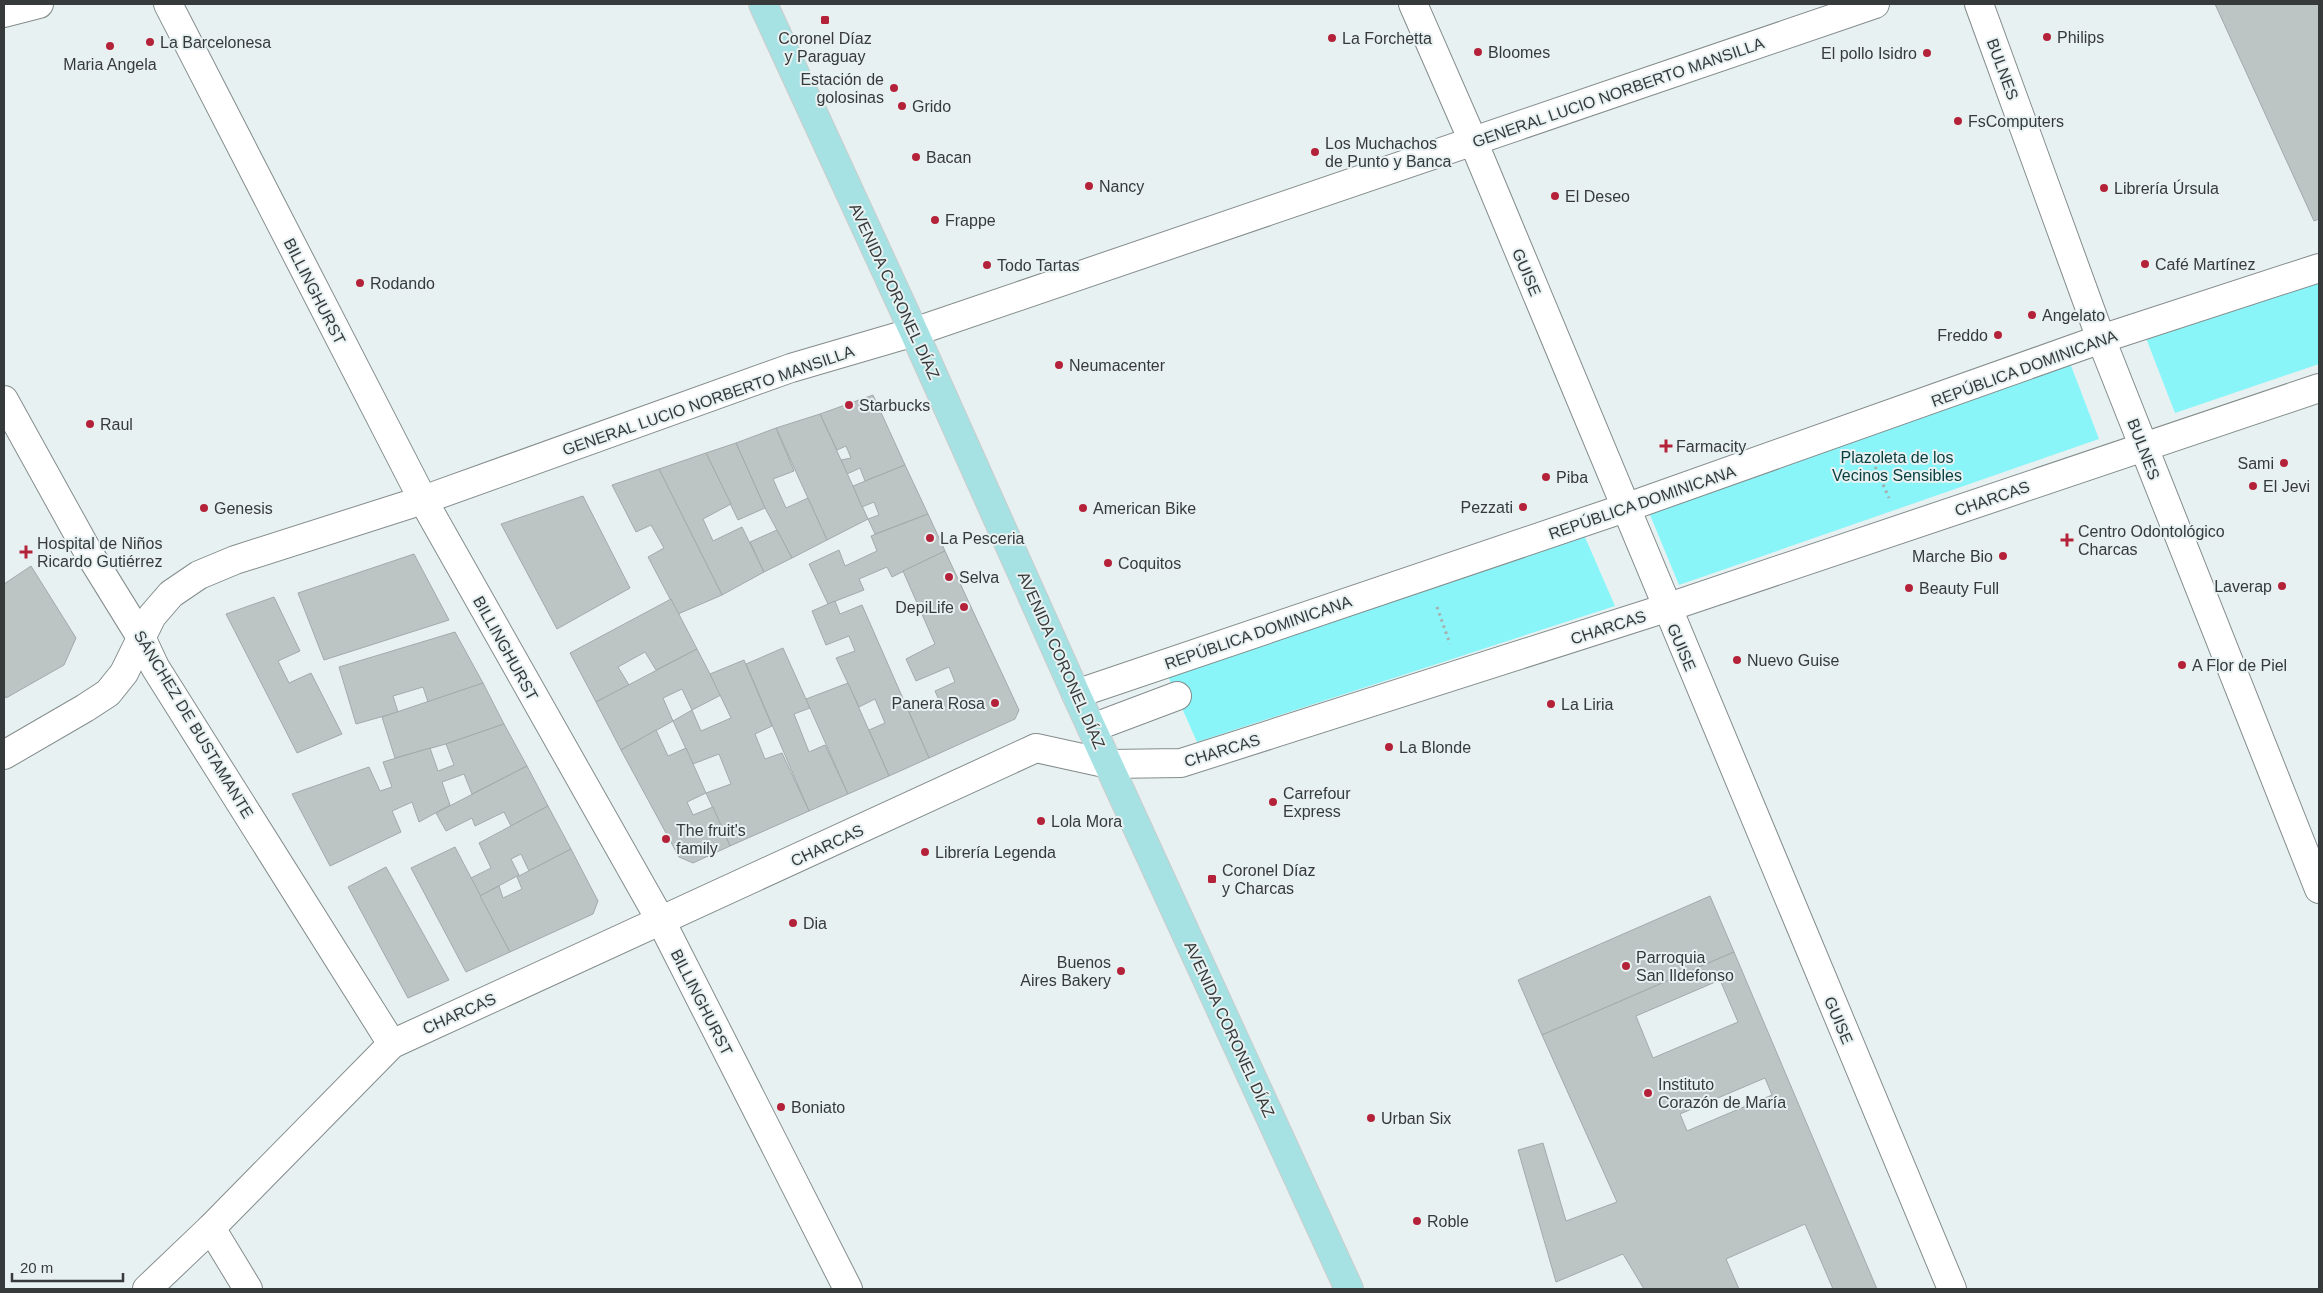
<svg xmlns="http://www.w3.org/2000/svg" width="2323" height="1293" font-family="Helvetica,sans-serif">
<rect width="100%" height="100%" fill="#e8f1f1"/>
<g fill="#89f5f9">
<polygon points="2319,281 2319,364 2175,413 2146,338"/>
<polygon points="2070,363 2099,439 1679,585 1648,510"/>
<polygon points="1584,535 1615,606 1197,742 1167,674"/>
</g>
<g fill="#bcc4c4" stroke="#a2aaaa" fill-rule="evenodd">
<polygon points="2215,4 2319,4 2319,219 2314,221"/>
<polygon points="873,395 905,465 865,481 860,468 847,474 841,460 851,458 846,446 837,450 820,414"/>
<polygon points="820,414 868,519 827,540 776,428"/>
<polygon points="776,428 794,471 773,479 786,508 808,498 827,540 792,558 765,508 736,443"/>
<polygon points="736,443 765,508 738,520 706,453"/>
<polygon points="706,453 731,504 703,519 713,541 742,527 764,572 722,595 659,469"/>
<polygon points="905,465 928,514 875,534 868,519 879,515 874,502 862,507 853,486"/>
<polygon points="659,469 722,595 678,614 648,557 664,548 651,525 636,532 612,485"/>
<polygon points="583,496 630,588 557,629 501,524"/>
<polygon points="928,514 945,551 892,577 887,567 859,579 864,590 828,604 809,564 839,550 845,566 877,551 871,536"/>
<polygon points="777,530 792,558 764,572 750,542"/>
<polygon points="945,551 1019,710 1015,719 929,758 909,712 939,700 935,691 955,682 949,667 916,681 906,659 935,644 903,571"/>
<polygon points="414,554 449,620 324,660 298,593"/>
<polygon points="31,566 76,638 64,665 6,698 4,694 4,584"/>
<polygon points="274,597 300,651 278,661 289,683 311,673 342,734 297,753 226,614"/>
<polygon points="671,599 697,649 656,670 645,652 618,667 629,685 596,702 570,653"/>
<polygon points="835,601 840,614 862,605 929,758 889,776 869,730 885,723 875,699 859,707 836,658 855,651 849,636 826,645 812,611"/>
<polygon points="455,632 483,683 428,702 423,687 393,696 398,712 356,724 339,667"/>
<polygon points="783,648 810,708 794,714 809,752 825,745 848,794 809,811 746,664"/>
<polygon points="697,649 721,695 692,710 682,689 663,698 673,721 621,750 596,702"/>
<polygon points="744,660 772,726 755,734 765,759 782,753 809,811 730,846 706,793 731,784 719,754 693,764 673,721 692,710 701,731 731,718 710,674"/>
<polygon points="483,683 504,724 446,744 395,758 382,717"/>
<polygon points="848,683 889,776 848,794 806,699"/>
<polygon points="504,724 527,766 472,794 464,774 442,782 450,805 419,822 412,802 392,811 401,832 330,866 292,794 369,767 380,791 392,787 383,762 430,748 438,771 454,765 446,744"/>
<polygon points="656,730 668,756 686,748 706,793 687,802 693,815 713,807 730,846 693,863 679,857 621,750"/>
<polygon points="527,766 548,806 511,826 504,812 475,826 472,818 446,831 436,813"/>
<polygon points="548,806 571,849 529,871 521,854 511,859 519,875 480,896 471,878 491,868 479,843"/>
<polygon points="455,847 510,952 466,972 411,868"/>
<polygon points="571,849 598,901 593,914 510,952 480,896 499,886 503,898 522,889 517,877"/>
<polygon points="386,867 449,980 408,998 348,887"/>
<polygon points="1710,896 1734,952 1542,1035 1518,980"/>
<path d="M1734,952l143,337h-44l-28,-65 -79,35 13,30h-95l-21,-35 -67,28 -38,-132 25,-7 23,78 51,-19 -75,-167zM1720,980l18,42 -85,36 -17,-42zM1765,1078l7,17 -85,36 -7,-17z"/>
</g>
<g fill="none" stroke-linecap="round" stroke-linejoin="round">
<g stroke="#848c8c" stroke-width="30">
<g id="minor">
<polyline points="168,4 423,500 661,921 848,1289"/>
<polyline points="1413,4 1473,141 1952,1289"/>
<polyline points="1979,4 2101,339 2319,889"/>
<polyline points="4,13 39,4"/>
<polyline points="4,400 87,550 142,639 155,667 392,1044"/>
<polyline points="1076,694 1625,508 2101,339 2319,268"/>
<polyline points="1092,728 1177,696"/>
<polyline points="4,755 85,708 108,693 124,673 152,616 171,594 199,575 235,560 423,500 791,368 914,332 1875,4"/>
<polyline points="211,1228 248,1289"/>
<polyline points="147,1289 211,1228 392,1044 1036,748 1109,764 1181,763 1666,608 2319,388"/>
</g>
</g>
<g stroke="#cbcccc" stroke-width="30">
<polyline id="major" points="763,4 914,332 1076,694 1349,1289"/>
</g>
<g stroke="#a7aeae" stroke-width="3" stroke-dasharray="2.5 4" stroke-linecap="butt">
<polyline points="1870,455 1889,498"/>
<polyline points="1437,607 1450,644"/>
</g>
<use href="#minor" stroke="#fff" stroke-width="28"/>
<use href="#major" stroke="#a6e2e3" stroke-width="28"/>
</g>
<g fill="#b42239" stroke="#e8f1f1" stroke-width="2">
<rect x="820" y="15" width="10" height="10" rx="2.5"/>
<circle cx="2047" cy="37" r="5"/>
<circle cx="1332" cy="38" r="5"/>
<circle cx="150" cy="42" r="5"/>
<circle cx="110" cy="46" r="5"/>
<circle cx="1478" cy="52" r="5"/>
<circle cx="1927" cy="53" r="5"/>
<circle cx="894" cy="88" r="5"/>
<circle cx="902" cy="106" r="5"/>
<circle cx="1958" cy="121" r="5"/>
<circle cx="1315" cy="152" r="5"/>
<circle cx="916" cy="157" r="5"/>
<circle cx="1089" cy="186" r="5"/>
<circle cx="2104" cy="188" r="5"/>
<circle cx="1555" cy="196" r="5"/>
<circle cx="935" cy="220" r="5"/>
<circle cx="2145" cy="264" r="5"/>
<circle cx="987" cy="265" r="5"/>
<circle cx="360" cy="283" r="5"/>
<circle cx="2032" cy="315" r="5"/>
<circle cx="1998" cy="335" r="5"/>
<circle cx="1059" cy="365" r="5"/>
<circle cx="849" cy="405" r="5"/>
<circle cx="90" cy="424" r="5"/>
<path d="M1663.5 438.5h5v5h5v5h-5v5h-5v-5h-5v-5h5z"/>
<circle cx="2284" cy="463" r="5"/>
<circle cx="1546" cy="477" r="5"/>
<circle cx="2253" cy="486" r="5"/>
<circle cx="1523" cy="507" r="5"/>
<circle cx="204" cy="508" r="5"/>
<circle cx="1083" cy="508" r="5"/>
<circle cx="930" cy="538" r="5"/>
<path d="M2064.5 532.5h5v5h5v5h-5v5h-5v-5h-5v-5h5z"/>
<path d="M23.5 544.5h5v5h5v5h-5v5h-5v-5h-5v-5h5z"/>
<circle cx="2003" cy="556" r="5"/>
<circle cx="1108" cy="563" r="5"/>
<circle cx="949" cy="577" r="5"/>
<circle cx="2282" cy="586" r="5"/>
<circle cx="1909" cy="588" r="5"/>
<circle cx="964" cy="607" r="5"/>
<circle cx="1737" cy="660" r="5"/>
<circle cx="2182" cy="665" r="5"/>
<circle cx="995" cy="703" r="5"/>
<circle cx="1551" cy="704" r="5"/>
<circle cx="1389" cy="747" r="5"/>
<circle cx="1273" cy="802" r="5"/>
<circle cx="1041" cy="821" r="5"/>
<circle cx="666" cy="839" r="5"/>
<circle cx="925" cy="852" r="5"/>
<rect x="1207" y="874" width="10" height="10" rx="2.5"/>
<circle cx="793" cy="923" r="5"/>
<circle cx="1626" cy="966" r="5"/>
<circle cx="1121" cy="971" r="5"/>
<circle cx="1648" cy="1093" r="5"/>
<circle cx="781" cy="1107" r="5"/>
<circle cx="1371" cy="1118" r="5"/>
<circle cx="1417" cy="1221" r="5"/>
</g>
<g text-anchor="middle" stroke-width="4" stroke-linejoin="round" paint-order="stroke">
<g font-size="16" fill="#373a3a" stroke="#e8f1f1" text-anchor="start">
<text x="2057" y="43">Philips</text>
<text x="825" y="44" text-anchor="middle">Coronel Díaz<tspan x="825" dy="18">y Paraguay</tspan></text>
<text x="1342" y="44">La Forchetta</text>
<text x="160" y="48">La Barcelonesa</text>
<text x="1488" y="58">Bloomes</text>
<text x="1917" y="59" text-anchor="end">El pollo Isidro</text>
<text x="110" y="70" text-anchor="middle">Maria Angela</text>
<text x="884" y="85" text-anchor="end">Estación de<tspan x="884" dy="18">golosinas</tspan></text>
<text x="912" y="112">Grido</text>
<text x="1968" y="127">FsComputers</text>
<text x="1325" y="149">Los Muchachos<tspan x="1325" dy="18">de Punto y Banca</tspan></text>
<text x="926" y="163">Bacan</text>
<text x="1099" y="192">Nancy</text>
<text x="2114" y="194">Librería Úrsula</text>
<text x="1565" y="202">El Deseo</text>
<text x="945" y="226">Frappe</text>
<text x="2155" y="270">Café Martínez</text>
<text x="997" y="271">Todo Tartas</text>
<text x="370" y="289">Rodando</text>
<text x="2042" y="321">Angelato</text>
<text x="1988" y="341" text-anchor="end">Freddo</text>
<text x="1069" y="371">Neumacenter</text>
<text x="859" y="411">Starbucks</text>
<text x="100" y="430">Raul</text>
<text x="1676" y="452">Farmacity</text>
<text x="2274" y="469" text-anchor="end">Sami</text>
<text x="1556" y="483">Piba</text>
<text x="2263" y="492">El Jevi</text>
<text x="1513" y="513" text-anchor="end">Pezzati</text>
<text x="214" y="514">Genesis</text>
<text x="1093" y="514">American Bike</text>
<text x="2078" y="537">Centro Odontológico<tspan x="2078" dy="18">Charcas</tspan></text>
<text x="940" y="544">La Pesceria</text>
<text x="37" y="549">Hospital de Niños<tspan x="37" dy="18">Ricardo Gutiérrez</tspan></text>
<text x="1993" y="562" text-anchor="end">Marche Bio</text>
<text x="1118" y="569">Coquitos</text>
<text x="959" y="583">Selva</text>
<text x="2272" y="592" text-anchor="end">Laverap</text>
<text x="1919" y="594">Beauty Full</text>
<text x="954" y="613" text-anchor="end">DepiLife</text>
<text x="1747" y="666">Nuevo Guise</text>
<text x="2192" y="671">A Flor de Piel</text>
<text x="985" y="709" text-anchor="end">Panera Rosa</text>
<text x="1561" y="710">La Liria</text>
<text x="1399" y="753">La Blonde</text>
<text x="1283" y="799">Carrefour<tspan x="1283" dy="18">Express</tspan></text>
<text x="1051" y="827">Lola Mora</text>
<text x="676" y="836">The fruit's<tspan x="676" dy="18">family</tspan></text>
<text x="935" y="858">Librería Legenda</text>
<text x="1222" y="876">Coronel Díaz<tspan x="1222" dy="18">y Charcas</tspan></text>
<text x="803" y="929">Dia</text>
<text x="1636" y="963">Parroquia<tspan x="1636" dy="18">San Ildefonso</tspan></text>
<text x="1111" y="968" text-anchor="end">Buenos<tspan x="1111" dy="18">Aires Bakery</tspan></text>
<text x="1658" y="1090">Instituto<tspan x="1658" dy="18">Corazón de María</tspan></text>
<text x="791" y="1113">Boniato</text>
<text x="1381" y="1124">Urban Six</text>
<text x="1427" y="1227">Roble</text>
</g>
<g font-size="16" fill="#373a3a" stroke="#e8f1f1">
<text transform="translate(2003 69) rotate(70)" y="6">BULNES</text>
<text transform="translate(1618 92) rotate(-19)" y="6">GENERAL LUCIO NORBERTO MANSILLA</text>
<text transform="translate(1527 272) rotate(67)" y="6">GUISE</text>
<text transform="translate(315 291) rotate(63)" y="6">BILLINGHURST</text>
<text transform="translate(895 291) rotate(65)" y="6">AVENIDA CORONEL DÍAZ</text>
<text transform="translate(2024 368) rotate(-20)" y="6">REPÚBLICA DOMINICANA</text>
<text transform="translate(708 400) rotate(-19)" y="6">GENERAL LUCIO NORBERTO MANSILLA</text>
<text transform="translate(2144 449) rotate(69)" y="6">BULNES</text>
<text transform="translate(1992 498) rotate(-19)" y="6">CHARCAS</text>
<text transform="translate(1642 502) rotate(-19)" y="6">REPÚBLICA DOMINICANA</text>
<text transform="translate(1608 627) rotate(-18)" y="6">CHARCAS</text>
<text transform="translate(1258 632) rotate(-19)" y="6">REPÚBLICA DOMINICANA</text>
<text transform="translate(1682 647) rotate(67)" y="6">GUISE</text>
<text transform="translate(506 648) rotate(61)" y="6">BILLINGHURST</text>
<text transform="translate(1062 660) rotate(66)" y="6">AVENIDA CORONEL DÍAZ</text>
<text transform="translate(194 724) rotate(59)" y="6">SÁNCHEZ DE BUSTAMANTE</text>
<text transform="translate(1222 750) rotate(-17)" y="6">CHARCAS</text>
<text transform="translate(827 845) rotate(-25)" y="6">CHARCAS</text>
<text transform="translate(702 1002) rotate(63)" y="6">BILLINGHURST</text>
<text transform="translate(459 1013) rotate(-24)" y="6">CHARCAS</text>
<text transform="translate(1839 1020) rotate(67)" y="6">GUISE</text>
<text transform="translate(1230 1029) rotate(65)" y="6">AVENIDA CORONEL DÍAZ</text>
</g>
<g font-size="16" fill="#053d3f" stroke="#e8f1f1">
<text x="1897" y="463">Plazoleta de los<tspan x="1897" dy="18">Vecinos Sensibles</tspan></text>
</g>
</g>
<rect width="2323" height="1293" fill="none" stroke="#373a3a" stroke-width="10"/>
<path d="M12 1273v8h111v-8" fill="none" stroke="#373a3a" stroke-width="2.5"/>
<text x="20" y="1273" font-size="15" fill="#373a3a" stroke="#e8f1f1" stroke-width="4" paint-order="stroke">20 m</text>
</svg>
